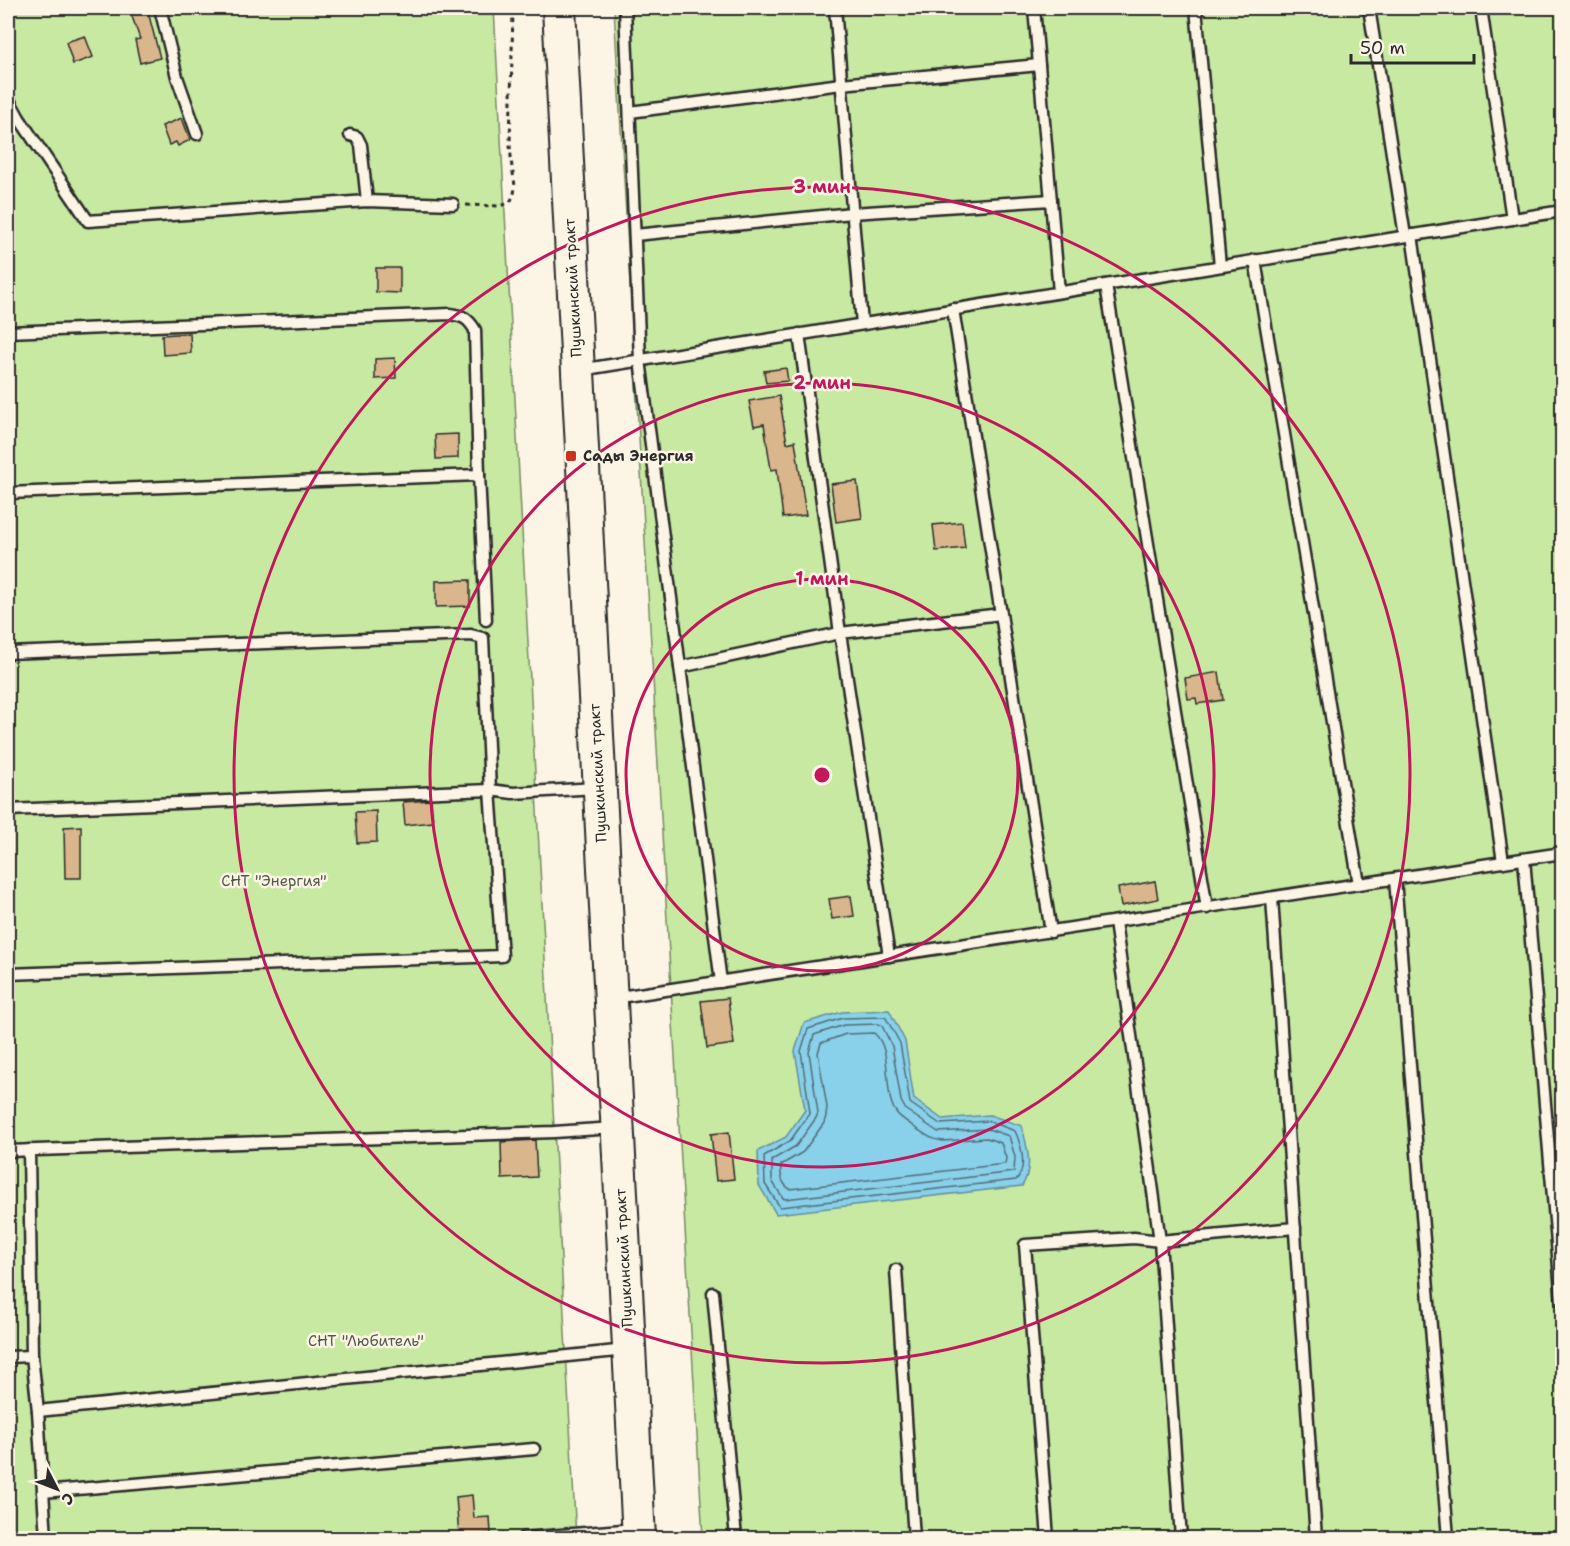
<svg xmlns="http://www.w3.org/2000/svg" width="1570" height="1546" font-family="'Shantell Sans',sans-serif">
<rect width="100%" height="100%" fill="#fcf5e5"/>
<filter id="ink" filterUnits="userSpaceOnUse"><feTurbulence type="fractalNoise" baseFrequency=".0167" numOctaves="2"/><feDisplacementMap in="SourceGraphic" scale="12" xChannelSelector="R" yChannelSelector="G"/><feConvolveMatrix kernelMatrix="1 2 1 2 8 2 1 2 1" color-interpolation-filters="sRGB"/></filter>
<g filter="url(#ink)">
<g fill="#c7e9a2" stroke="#798a66" stroke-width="1.5">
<polygon points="8,8 494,8 576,1538 8,1538"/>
<polygon points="614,8 1562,8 1562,1538 703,1538"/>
</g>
<path fill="#89d0ea" stroke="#638e9e" stroke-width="1.5" d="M889,1010l16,31 9,58 28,20 48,-4 32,11c5,22 12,40 0,60l-246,28 -17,-29 -1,-34 28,-14 19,-27 -10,-59 9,-28 38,-11z"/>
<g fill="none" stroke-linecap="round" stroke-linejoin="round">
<g stroke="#516d77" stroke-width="1.5">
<path d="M884,1017l2,1 14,25 10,60 30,21 49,-3 26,10c6,13 13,37 1,49l-236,27 -15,-23 -1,-28 26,-15 20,-28 -9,-62 7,-22 35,-11z"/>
<polygon points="879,1024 882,1026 892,1046 901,1101 906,1110 938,1132 988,1129 1009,1136 1015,1157 1014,1172 785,1199 783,1198 772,1181 772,1160 796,1146 816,1118 818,1113 809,1052 814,1035 844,1025"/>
<path d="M874,1033c20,17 8,60 22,79 4,6 12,10 18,15 9,6 17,13 29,14l44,-3 14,5 5,15 -1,6 -215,25c-9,-5 -10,-14 -9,-24l22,-13 21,-29 2,-7 1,-9 -9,-54 3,-10 25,-9z"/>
</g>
</g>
<g fill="#d9b68b" stroke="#2b2b2b" stroke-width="1.5">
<polygon points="129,8 147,8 160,58 140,63 135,40 140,39"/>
<polygon points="85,36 93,57 73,64 66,42"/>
<polygon points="182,118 190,140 178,146 176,142 169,145 162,126"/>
<polygon points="376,268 400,268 400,293 376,292"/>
<polygon points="190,333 191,353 163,355 162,335"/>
<polygon points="395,358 396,378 375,379 375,359"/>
<polygon points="786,368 788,381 766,383 764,371"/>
<polygon points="779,396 787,443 795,441 806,515 783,518 777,469 771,470 764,424 754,426 749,401"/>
<polygon points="458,434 458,458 436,459 435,435"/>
<polygon points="857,481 862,518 836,522 831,484"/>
<polygon points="962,522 965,548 936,551 933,525"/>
<polygon points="470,580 470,606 436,607 436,581"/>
<polygon points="1219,672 1223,700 1197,704 1196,698 1188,699 1185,678"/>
<polygon points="431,800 433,822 405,825 403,802"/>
<polygon points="376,811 377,842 357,843 355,812"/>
<polygon points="81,826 81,878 65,878 64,827"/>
<polygon points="1155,881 1158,899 1121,906 1118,888"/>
<polygon points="851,896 854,916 832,919 829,899"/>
<polygon points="728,998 734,1044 707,1048 701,1001"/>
<polygon points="729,1132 734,1179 716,1181 711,1134"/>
<polygon points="535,1140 537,1177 502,1179 501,1142"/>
<polygon points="472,1495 474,1518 490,1517 491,1534 459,1537 456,1497"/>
</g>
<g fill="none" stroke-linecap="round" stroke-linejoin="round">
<g stroke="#2b2b2b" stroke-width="15">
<g id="service">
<polyline points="160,8 177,77 197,134"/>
<polyline points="625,8 640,360 721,982"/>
<polyline points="835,8 862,324"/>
<polyline points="1034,8 1059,292"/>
<polyline points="1196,8 1220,266"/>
<polyline points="1369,8 1405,236"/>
<polyline points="1481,8 1512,219"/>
<polyline points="8,98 19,118 88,221 367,201 453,204"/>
<polyline points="630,112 841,84 1039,65"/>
<polyline points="350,135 357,137 361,145 367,201"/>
<polyline points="635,235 852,213 1051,200"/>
<polyline points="1412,235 1503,862"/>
<polyline points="1255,260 1359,884"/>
<polyline points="1106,285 1207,908"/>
<polyline points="953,309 1051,932"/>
<path d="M8,332l442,-18c13,2 18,4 25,16l4,145 7,145"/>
<polyline points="799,334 840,633 889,956"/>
<polyline points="580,370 1562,211"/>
<polyline points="8,493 479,475"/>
<polyline points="8,653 471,635 483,638 490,790 502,956 8,974"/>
<polyline points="680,667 840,633 1001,614"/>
<polyline points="8,810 490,790 513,793 596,788"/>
<polyline points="1524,859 1562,1302"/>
<polyline points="1395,879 1448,1538"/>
<polyline points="1272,898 1316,1538"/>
<polyline points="1115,922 1160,1241 1181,1538"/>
<polyline points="613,998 1562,853"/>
<polyline points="29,1150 32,1356 38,1411 46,1538"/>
<polyline points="8,1151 554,1132 614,1128"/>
<polyline points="896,1270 914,1538"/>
<polyline points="713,1293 736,1538"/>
<polyline points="8,1357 32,1356"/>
<polyline points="38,1411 626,1350"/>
<polyline points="43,1492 534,1449"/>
<polyline points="523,1538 635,1529"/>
<polyline points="1048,1538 1025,1245 1134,1238 1160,1241 1295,1228"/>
</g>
</g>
<g stroke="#2b2b2b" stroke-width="36">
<polyline id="primary" points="559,8 639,1538"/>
</g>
<path stroke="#2b2b2b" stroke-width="3" stroke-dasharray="4.5 4.5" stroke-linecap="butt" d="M466,205l35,1 9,-4c8,-12 4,-21 2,-35 -1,-7 -1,-14 -2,-21l3,-138"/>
<use href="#service" stroke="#fcf5e5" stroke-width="10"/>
<use href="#primary" stroke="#fcf5e5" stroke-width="32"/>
</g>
</g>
<g fill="none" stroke="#c2185b" stroke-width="3">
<circle cx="822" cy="775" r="196"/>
<circle cx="822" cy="775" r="392"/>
<circle cx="822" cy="775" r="588"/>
</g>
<rect fill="#c8321e" stroke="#fcf5e5" stroke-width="2" x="565" y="450" width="12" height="12" rx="3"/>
<g text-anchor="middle" stroke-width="5" stroke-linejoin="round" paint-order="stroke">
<g font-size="15" fill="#2b2b2b" stroke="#fcf5e5">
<text transform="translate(573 288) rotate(-93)" y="5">Пушкинский тракт</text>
<text transform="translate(598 773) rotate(-93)" y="5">Пушкинский тракт</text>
<text transform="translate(624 1258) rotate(-93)" y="5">Пушкинский тракт</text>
</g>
<g font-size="15" font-weight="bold" fill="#2b2b2b" stroke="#fcf5e5" text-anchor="start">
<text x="583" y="461">Сады Энергия</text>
</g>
<g font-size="15" fill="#525a49" stroke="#fcf5e5">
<text x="274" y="886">СНТ "Энергия"</text>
<text x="366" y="1346">СНТ "Любитель"</text>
</g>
</g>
<circle cx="822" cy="775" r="9" fill="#c2185b" stroke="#fcf5e5" stroke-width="3"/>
<g font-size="18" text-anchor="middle" font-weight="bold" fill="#c2185b" stroke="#fcf5e5" stroke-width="5" stroke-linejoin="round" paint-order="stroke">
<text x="822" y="193">3 мин</text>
<text x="822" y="389">2 мин</text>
<text x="822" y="585">1 мин</text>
</g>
<rect width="1570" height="1546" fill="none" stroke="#fcf5e5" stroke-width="30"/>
<rect x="15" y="15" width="1540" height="1516" fill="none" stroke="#2b2b2b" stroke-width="2" filter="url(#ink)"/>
<g transform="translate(57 1489) rotate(132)" stroke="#fcf5e5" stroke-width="4.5" paint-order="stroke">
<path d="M0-4.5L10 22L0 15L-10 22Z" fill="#2b2b2b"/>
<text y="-9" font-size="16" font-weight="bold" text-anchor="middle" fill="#2b2b2b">С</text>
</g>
<path d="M1351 54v9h123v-9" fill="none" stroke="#2b2b2b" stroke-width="3"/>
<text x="1360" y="54" font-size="18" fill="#2b2b2b" stroke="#fcf5e5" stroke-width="4.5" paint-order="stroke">50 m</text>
</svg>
